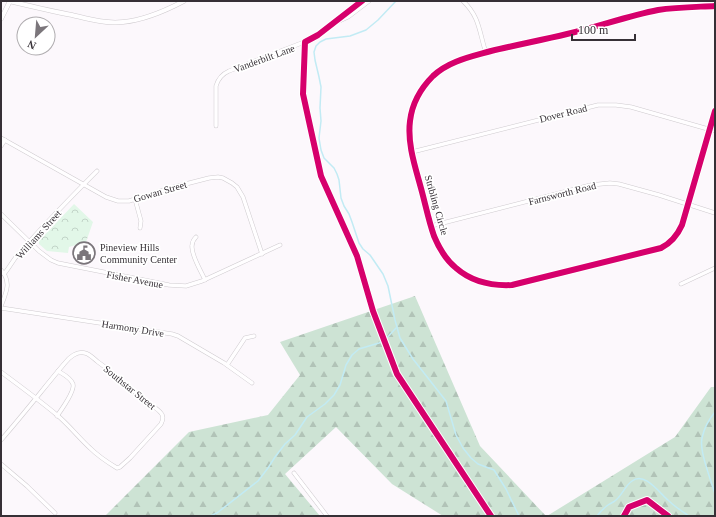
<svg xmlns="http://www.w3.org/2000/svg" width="716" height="517" font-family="Georgia,serif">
<defs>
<pattern id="forest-firs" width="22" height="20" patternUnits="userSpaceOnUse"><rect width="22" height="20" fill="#cde3d4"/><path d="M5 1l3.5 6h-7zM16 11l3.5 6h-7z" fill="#b1c3b7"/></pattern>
<pattern id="park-crowns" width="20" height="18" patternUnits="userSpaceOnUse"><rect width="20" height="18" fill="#e2f7e8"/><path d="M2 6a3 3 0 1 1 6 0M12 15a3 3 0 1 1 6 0" fill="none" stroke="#c2d4c8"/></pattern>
</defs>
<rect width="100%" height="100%" fill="#fcf8fc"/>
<g fill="url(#forest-firs)">
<polygon points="415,296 480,446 546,516 443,516 392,484 336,427 285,474 320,516 105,516 189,432 268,415 300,375 280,342"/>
<polygon points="711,387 715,387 715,516 547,516 675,437"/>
</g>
<polygon fill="url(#park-crowns)" points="74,204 93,222 86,242 69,247 68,253 47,251 39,244 39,241"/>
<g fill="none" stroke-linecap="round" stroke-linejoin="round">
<g stroke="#c2ebf4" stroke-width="1.5">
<polyline points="396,1 378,20 366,30 350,36 326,39 320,42 316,46 314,52 315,60 319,77 321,87 320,108 321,121 319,138 321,150 324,158 334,168 337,174 339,180 341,198 344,206 349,214 352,222 359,243 363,249 370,255 383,274 388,286 395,320 400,338 413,359 446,401 456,435 463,448 471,458 478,464 494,470 506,489 519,516"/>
<path d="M715,412c-6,7 -11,17 -13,26 -3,13 9,42 13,56"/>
<polyline points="210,516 217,513 258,481 268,468 275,457 285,444 295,435 307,417 325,404 334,395 340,385 346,365 352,355 359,349 379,343 385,340 396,328"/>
<path d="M597,516c3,-4 7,-8 11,-11 3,-2 6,-3 8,-5 6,-5 9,-14 16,-19 13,-10 28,13 37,20 6,6 13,10 20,15"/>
</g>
<g stroke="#cfcbcf" stroke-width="4.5">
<g id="minor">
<path d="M463,1c17,16 16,31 23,52"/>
<path d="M715,6c-19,1 -38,1 -57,4 -31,6 -60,17 -91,24 -25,6 -51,11 -76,17 -21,6 -42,10 -58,25 -12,12 -21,28 -23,45 -3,24 6,48 12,71 4,15 7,30 12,44 5,12 12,24 22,32 16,14 36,18 56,17l149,-37c10,-5 16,-12 21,-23l33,-114"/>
<polyline points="337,22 348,17 369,1"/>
<path d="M216,126v-40c2,-7 6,-12 13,-15l83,-32 19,-13 31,-25"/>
<polyline points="1,138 106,197 118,201 129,201 170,188 209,178 218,177 223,178 232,183 237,187 243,197 262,254"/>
<polyline points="1,146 5,140"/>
<polyline points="412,152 598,105 616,105 631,107 715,131"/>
<polyline points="135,199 141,221 140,228"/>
<polyline points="1,214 39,251 51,260 58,263 169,285 186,286 202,281 280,245"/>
<polyline points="431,226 591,185 610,183 619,184 659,195 715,213"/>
<path d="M196,237c-3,3 -4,5 -4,9 -1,9 9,25 13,34"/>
<path d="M1,270c11,12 5,23 0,36"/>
<path d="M4,274c6,-7 10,-16 17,-23 24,-27 50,-54 76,-80"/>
<polyline points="681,284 715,268"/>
<polyline points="1,308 172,334 178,336 224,363 252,383"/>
<polyline points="227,365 245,338 254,336"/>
<path d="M1,372c19,14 38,28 56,43 12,10 21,22 33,33 8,8 17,14 27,20l3,-1 10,-9 31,-34c2,-4 3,-8 0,-11 -4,-5 -10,-8 -15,-11 -16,-14 -31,-28 -48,-40 -4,-3 -8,-8 -13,-9 -8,-2 -16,4 -21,11 -21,25 -41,51 -63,76"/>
<path d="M57,416c5,-7 18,-25 16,-32 -2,-6 -10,-10 -15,-13"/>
<polyline points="1,464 27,486 55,513"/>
<polyline points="294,473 327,516"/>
</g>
</g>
<g stroke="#cfcbcf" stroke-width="5">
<g id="tertiary">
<path d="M9,1c21,5 42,10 63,14 17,4 34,9 51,7 22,-2 42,-11 61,-21"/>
<polyline points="1,19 10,1"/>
</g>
</g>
<use href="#minor" stroke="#fffeff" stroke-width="3.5"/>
<use href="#tertiary" stroke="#fffeff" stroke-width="4"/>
<g stroke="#fff" stroke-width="8">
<g id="cycleway">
<polyline points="362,1 318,35 305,42 303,94 321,176 357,256 373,311 397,374 491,516"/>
<path d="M715,6c-19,1 -38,1 -57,4 -31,6 -60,17 -91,24 -25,6 -51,11 -76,17 -21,6 -42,10 -58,25 -12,12 -21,28 -23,45 -3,24 6,48 12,71 4,15 7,30 12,44 5,12 12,24 22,32 16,14 36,18 56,17l149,-37c10,-5 16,-12 21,-23l33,-114"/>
<polyline points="624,516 629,507 647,500 668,516"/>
</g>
</g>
<use href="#cycleway" stroke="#d6006c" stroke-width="6"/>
</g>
<defs>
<g id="civic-ring" transform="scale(1.15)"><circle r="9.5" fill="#fff" stroke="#7b767b" stroke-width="1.5"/><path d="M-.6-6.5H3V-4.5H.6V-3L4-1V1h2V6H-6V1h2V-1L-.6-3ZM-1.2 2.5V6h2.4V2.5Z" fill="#7b767b"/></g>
</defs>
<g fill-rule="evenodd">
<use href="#civic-ring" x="84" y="253"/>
</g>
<g text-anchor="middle" stroke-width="3.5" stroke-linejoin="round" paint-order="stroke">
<g font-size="10" fill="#363036" stroke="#fff">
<text transform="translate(264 58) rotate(-20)" y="4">Vanderbilt Lane</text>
<text transform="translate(563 113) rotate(-14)" y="4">Dover Road</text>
<text transform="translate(160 191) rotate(-16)" y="4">Gowan Street</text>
<text transform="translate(562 193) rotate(-14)" y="4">Farnsworth Road</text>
<text transform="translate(437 205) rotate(74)" y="4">Stribling Circle</text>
<text transform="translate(38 234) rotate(-48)" y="4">Williams Street</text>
<text transform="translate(135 279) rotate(11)" y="4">Fisher Avenue</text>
<text transform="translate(133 328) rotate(9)" y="4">Harmony Drive</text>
<text transform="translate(130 387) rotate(39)" y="4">Southstar Street</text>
</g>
<g font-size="10" fill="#363036" stroke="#fff" text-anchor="start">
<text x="100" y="251">Pineview Hills<tspan x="100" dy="12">Community Center</tspan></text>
</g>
</g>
<rect width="716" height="517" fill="none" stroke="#363036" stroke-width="4"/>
<g transform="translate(36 36) rotate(206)"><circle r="19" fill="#ffffff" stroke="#afacaf"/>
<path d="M0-3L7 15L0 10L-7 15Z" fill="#7b767b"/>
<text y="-6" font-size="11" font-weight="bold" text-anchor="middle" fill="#363036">N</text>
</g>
<path d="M572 34v6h63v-6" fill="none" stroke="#363036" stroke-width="2"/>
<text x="578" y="34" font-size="12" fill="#363036" stroke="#ffffff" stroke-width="3" paint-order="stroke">100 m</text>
</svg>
